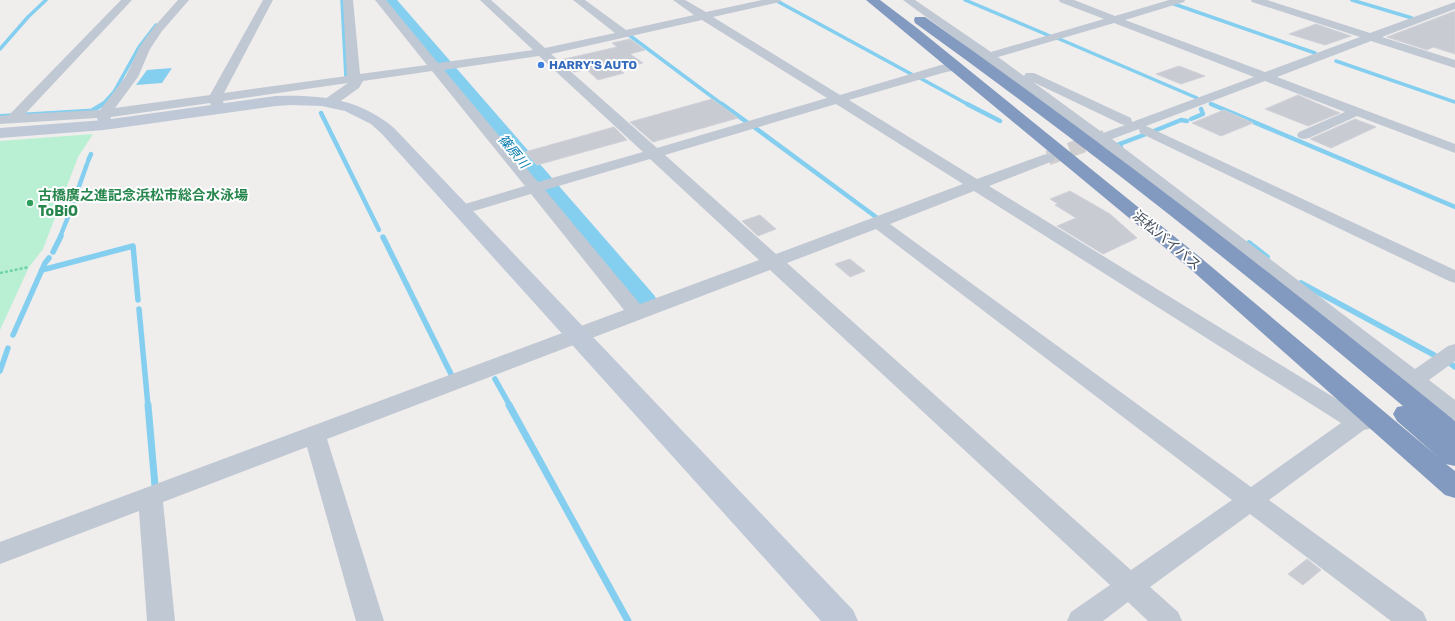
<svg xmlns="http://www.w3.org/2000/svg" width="1455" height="621" font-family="Rubik,'Noto Sans JP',sans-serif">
<rect width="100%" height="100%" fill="#f0eded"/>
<polygon fill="#b9f0d4" points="93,134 78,157 43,249 29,267 0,330 0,141"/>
<g fill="#84cfef">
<polygon points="172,68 162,83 136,85 147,70"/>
<polygon points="101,108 93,112 0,117 0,114"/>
</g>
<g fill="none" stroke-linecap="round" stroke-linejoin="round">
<g stroke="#84cfef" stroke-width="3.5">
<polyline points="342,0 346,78"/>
<polyline points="965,0 1050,36"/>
<polyline points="1352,0 1412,18"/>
<polyline points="777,1 913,75"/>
<polyline points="1174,4 1315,53"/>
<polyline points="629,35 723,105"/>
<polyline points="1057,38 1197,98"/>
<polyline points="0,49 28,17 46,0"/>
<polyline points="1336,61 1455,102"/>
<polyline points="920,78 969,105"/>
<polyline points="102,105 114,92 139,47 156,25"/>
</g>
<g stroke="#84cfef" stroke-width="4.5">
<polyline points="722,104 748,123"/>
<polyline points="967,104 1000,121"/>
<polyline points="1211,104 1455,207"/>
<polyline points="93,110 103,104"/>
<polyline points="321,113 379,230"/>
<polyline points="1191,119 1203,114 1201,109"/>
<polyline points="754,127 876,217"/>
<polyline points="1154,131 1181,120 1187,121"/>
<polyline points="1121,147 1117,145 1146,134"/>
<polyline points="88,161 91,154"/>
<polyline points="72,206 87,164"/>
<polyline points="60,237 68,217"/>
</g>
<g stroke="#84cfef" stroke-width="5.5">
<polyline points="383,237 452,376"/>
<polyline points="1249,243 1267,257"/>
<polyline points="53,252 61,236"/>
<polyline points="42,270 133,246 138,300"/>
<polyline points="1301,283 1434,355"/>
<polyline points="139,309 148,406"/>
<polyline points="13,335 45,263 49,258"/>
<polyline points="1451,364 1455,367"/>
<polyline points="0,371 8,348"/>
<polyline points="495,379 510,406"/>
</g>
<g stroke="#84cfef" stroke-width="7">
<polyline points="148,405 155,486"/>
<polyline points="509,405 628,621"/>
</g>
<polygon fill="#84cfef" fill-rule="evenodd" points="378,0 397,0 654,295 659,303 654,311 642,314 630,311"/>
</g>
<g fill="#c9cbd3" stroke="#d1d2d9">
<polygon points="1455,11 1455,54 1433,47 1427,50 1387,37"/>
<polygon points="1316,24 1351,36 1325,45 1289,34"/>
<polygon points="630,39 645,50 630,54 643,63 618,69 624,73 598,80 586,69 574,72 560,60 617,47 612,43"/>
<polygon points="1179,66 1205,76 1181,84 1156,74"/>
<polygon points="1298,95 1316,103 1340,113 1308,126 1265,109"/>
<polygon points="712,99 738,118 653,142 630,122"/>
<polygon points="1224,110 1253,123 1221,136 1192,123"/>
<polygon points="1355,119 1376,127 1331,148 1310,139"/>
<polygon points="614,127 627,140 537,165 525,152"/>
<polygon points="1070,191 1110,214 1137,238 1103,254 1057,226 1076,218 1055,205 1058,204 1050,199"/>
<polygon points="760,215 776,229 758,236 742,221"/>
<polygon points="850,259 865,271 850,277 835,264"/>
<polygon points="1307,559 1321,570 1303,585 1288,574"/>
</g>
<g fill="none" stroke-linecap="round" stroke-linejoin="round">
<polyline stroke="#cecdd0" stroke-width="15" stroke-dasharray="15 8" stroke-linecap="butt" points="1048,158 1105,137"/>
<polyline stroke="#70d0a9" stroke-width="2.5" stroke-dasharray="3 2" stroke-linecap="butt" points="0,273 29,267"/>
<g fill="#c0c8d3" fill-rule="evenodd">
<path d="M121,0h11l-107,114 75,-4 26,-34 14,-30 14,-19 24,-27h11l-27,31 -12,18 -12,28 -23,31 95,-13 53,-95h10l-49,93 123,-17 -4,-76h10l7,74 67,-9 -52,-65h11l52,63 95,-13 -53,-50h11l54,48 70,-15 -42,-33h12l41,30 68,-15 -21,-15h12l21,12 56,-12h19l-1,2 -67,15 127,78 101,-30 15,-2 4,1 2,3 -2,3 -14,2 -97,28 128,79 66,-24 5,-1 5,1 2,3 -2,3 -64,25 372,228 9,-1 8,2 3,6 -3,6 -14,3 -95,70 154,112 4,9h-36l-141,-107 -100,73 28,25 4,9h-34l-20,-19 -25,19h-36l4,-9 39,-27 -340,-315 -443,169 57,182h-28l-49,-174 -144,55 12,119h-28l-8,-110 -139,53v-22l624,-232 -93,-116 -64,19 -6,2 -6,-2 -2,-3 2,-3 70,-21 -93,-115 -69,10 -4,7 -24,17h-10l-2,-3 2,-3 23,-16 -125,18 2,6 -2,3h-10l-3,-7 -99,14 -2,7 -5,1 -5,-1 -2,-6 -97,6v-8l9,-1zM702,20l125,78 -170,50 -106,-94zM539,56l104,96 -105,30 -94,-112zM836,104l127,80 -187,70 -111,-99zM650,159l109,101 -119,44 -95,-114zM974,191l367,232 -90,64 -361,-263zM876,229l356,271 -101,70 -344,-307z"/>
<path d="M903,0h12l76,52 113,-33 -44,-17 -1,-2h15l41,16 54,-16h16l-1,2 -59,18 140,52 95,-35 -108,-35 -1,-2h16l103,33 85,-31v7l-73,28 73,23v8l-84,-27 -94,36 178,67v9l-98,-37 -48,22 -5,1 -5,-1 -2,-3 2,-3 46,-20 -80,-31 -119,45 309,144v13l-6,-2 -309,-148 -1,-4 -27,10 303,230 33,-23 7,-2v17l-26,19 26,20v20l-8,-2 -34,-28 -9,1 -7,-2 -4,-5 5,-6 -151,-121 -135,-104zM1114,23l140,54 -122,45 -1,-4 -97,-45h-8l-2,3 -26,-19zM1033,82l88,42 4,1 -22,8z"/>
</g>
<path fill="#bfc8d7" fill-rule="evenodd" d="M276,96c45,-1 82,2 118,32l459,482 5,11h-37l-439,-487 -11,-10 -26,-13 -23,-5 -31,-1 -15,1 -172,24 -104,8v-10l104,-8z"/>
<path fill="#829abf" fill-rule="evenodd" d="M866,0h14l37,28 284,230 236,198 -40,-35 -4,-7 4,-7 6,-1c-158,-134 -320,-262 -488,-383l-1,-3 1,-3h10c182,128 357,264 530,404v45l-9,-2 9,7v27l-10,-3 -258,-229z"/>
</g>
<circle fill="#3f7fe0" stroke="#fff" stroke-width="1.5" cx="541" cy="65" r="4"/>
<circle fill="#2e9e5b" stroke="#fff" stroke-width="1.5" cx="30" cy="203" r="4"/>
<g text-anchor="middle" stroke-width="4" stroke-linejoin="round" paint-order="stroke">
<g font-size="12" font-weight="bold" fill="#366cbe" stroke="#fff" text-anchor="start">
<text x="549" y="69">HARRY'S AUTO</text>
</g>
<g font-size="13" font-style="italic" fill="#067aad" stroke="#fff">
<text transform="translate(514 151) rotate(50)" y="5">篠原川</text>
</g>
<g font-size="14" font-weight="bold" fill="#27864d" stroke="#fff" text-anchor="start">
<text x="38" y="200">古橋廣之進記念浜松市総合水泳場<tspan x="38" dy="16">ToBiO</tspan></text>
</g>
<g font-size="14" fill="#454e5b" stroke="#fff">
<text transform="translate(1167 240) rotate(40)" y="5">浜松バイパス</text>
</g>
</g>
</svg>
